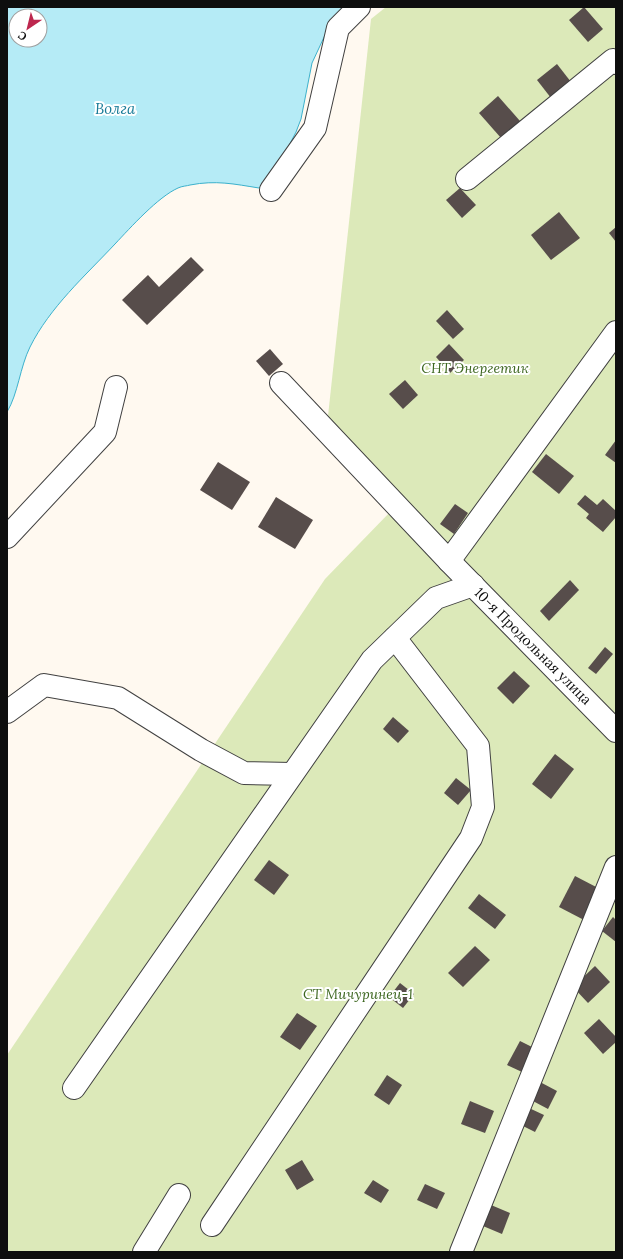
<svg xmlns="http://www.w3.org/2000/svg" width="623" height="1259" font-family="Lora,serif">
<rect width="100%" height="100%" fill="#fff9f0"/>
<g fill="#dce9b9">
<polygon points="386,7 616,7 616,724 439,541 328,416 371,19"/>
<polygon points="392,510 616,735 616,1252 7,1252 7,1055 325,579"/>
</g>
<path fill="#b5ebf6" stroke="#3cb1cc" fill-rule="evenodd" d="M7,7h343l-25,28 -6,13 -7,15 -11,56 -5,13 -18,35 -10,15 -9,6c-25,-4 -43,-8 -69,-3 -3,1 -8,1 -12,3 -20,9 -47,39 -63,56 -30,32 -65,63 -85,103 -10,20 -12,47 -23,65zM16,16h24v24h-24z"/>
<g fill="#574d4b">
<polygon points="584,7 603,29 588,42 569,20"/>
<polygon points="557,64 571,82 551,98 537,80"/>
<polygon points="498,96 520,121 501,138 479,113"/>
<polygon points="460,188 476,205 462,218 446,200"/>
<polygon points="559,212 580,238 551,260 531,235"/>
<polygon points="616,227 616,242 609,233"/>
<polygon points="191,257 204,270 147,325 122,300 148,275 159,287"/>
<polygon points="447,310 464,329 453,339 436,321"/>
<polygon points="449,344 464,360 450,373 436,357"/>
<polygon points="270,349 283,364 269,376 256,361"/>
<polygon points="405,380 418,395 403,409 389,394"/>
<polygon points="616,440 616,463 605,455"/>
<polygon points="546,454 574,476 559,494 532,472"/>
<polygon points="218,462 250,482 232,510 200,490"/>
<polygon points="585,495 597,505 603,499 616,511 616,517 603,532 586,518 589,514 577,504"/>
<polygon points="276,497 313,520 295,549 258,527"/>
<polygon points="455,504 468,513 454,534 440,524"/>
<polygon points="570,580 579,590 549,621 540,611"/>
<polygon points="605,647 613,654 596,674 588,668"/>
<polygon points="514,671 530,686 513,704 497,688"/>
<polygon points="393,717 409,731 398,743 383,729"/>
<polygon points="555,754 574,769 551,799 532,784"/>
<polygon points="456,778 471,790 458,805 444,793"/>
<polygon points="269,860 289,875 274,895 254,880"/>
<polygon points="575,876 600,889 584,920 559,907"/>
<polygon points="479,894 506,915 495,929 468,908"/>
<polygon points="613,917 616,920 616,942 602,931"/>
<polygon points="475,946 490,960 463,987 448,973"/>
<polygon points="595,966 610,982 588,1003 573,987"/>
<polygon points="400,983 414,994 403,1008 389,997"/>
<polygon points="297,1013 317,1026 300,1050 280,1037"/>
<polygon points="599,1019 616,1037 616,1042 603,1054 584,1033"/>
<polygon points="520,1041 534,1048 522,1072 507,1065"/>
<polygon points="387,1075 402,1085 389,1105 374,1095"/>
<polygon points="540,1082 557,1091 548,1109 531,1100"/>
<polygon points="470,1101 494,1111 485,1133 461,1124"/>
<polygon points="529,1108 544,1115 535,1132 521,1125"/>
<polygon points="302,1160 314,1180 297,1190 285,1170"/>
<polygon points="373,1180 389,1190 381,1203 364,1193"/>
<polygon points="425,1184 445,1193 437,1209 417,1200"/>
<polygon points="491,1205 510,1213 502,1234 483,1226"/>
</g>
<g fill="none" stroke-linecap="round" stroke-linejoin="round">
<g stroke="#414141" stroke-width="24">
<g id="minor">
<polyline points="467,179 613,60 616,63"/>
<polyline points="271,190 315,128 338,28 359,7"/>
<polyline points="281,383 449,561 616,332"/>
<polyline points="7,537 105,432 116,387"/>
<polyline points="449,561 616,731"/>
<polyline points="7,712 44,685 118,698 201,750 244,773 292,774"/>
<polyline points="74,1088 372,660 436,598 473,585"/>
<polyline points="212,1225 471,838 483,807 478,746 395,638"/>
<polyline points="144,1252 179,1195"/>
<polyline points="461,1252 616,867"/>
</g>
</g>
<use href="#minor" stroke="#fff" stroke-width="22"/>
</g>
<g text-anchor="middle" stroke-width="4" stroke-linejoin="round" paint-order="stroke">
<g font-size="14" font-style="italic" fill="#3c661f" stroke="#fff">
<text x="475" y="373">СНТ Энергетик</text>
<text x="358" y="999">СТ Мичуринец-1</text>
</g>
<g font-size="14" fill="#0e0e0e" stroke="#fff">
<text transform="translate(533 646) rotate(45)" y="5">10-я Продольная улица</text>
</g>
<g font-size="15" font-style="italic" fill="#187b98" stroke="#fff">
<text x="115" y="114">Волга</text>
</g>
</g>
<rect width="623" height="1259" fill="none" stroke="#0e0e0e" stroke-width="16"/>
<g transform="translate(28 28) rotate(215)"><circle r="19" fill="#ffffff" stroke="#9f9f9f"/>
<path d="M0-3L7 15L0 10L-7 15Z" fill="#bd274e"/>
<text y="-6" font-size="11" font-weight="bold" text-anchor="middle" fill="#0e0e0e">С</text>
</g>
</svg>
